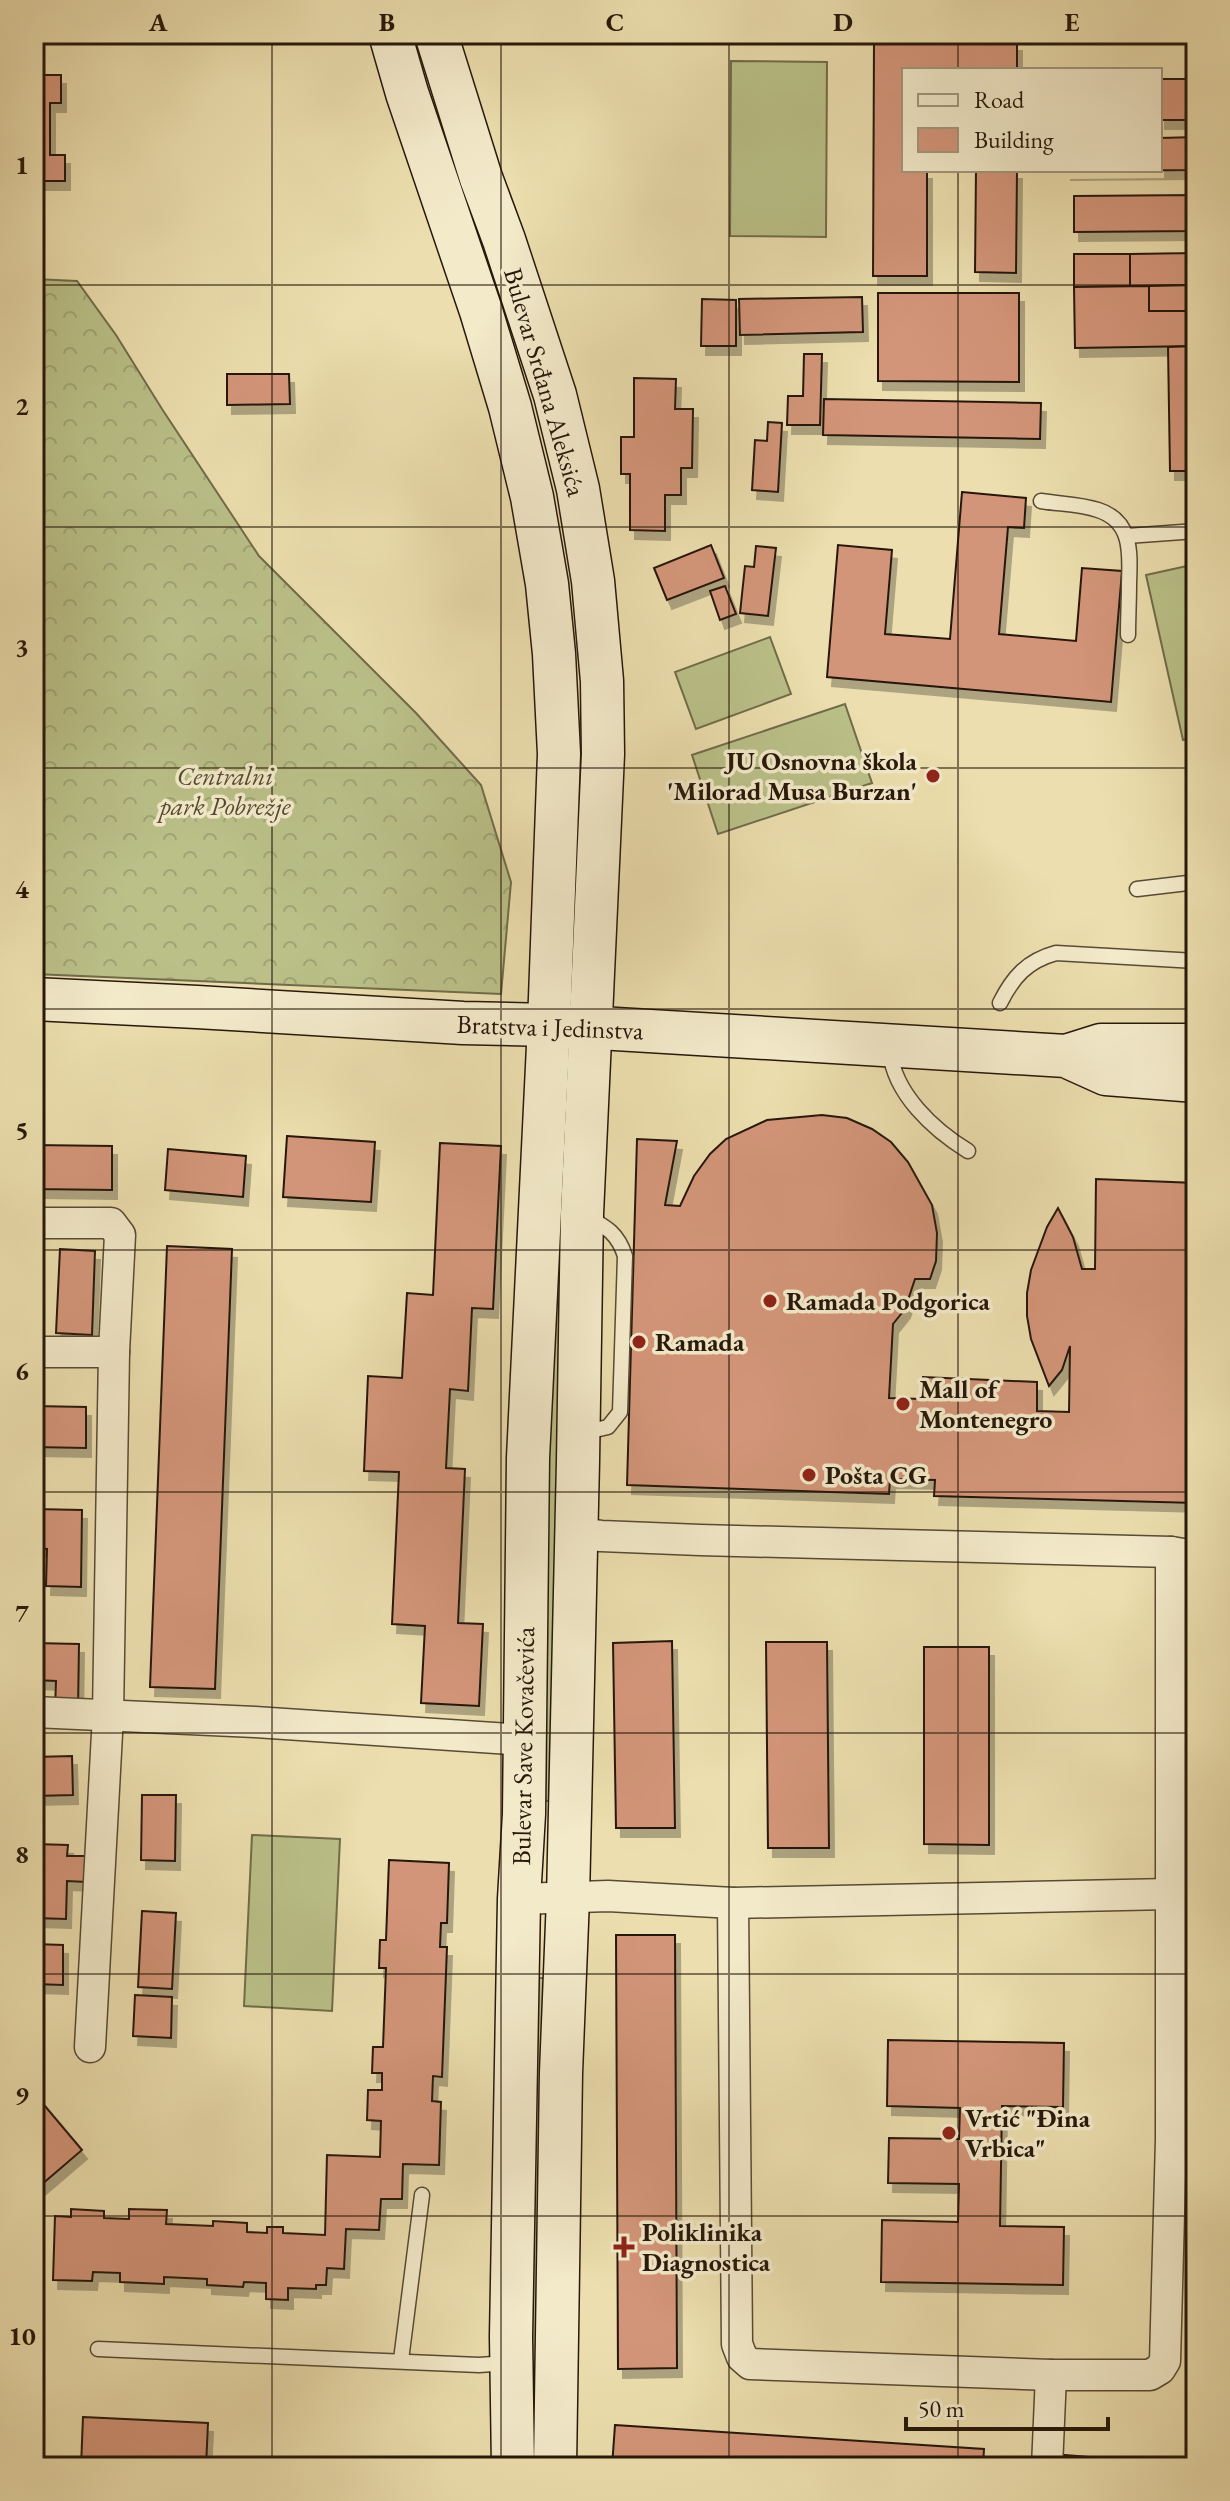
<svg xmlns="http://www.w3.org/2000/svg" width="1230" height="2501" font-family="'EB Garamond',serif">
<defs>
<pattern id="forest-crowns" width="20" height="18" patternUnits="userSpaceOnUse" patternTransform="scale(2)"><rect width="20" height="18" fill="#bac088"/><path d="M2 6a3 3 0 1 1 6 0M12 15a3 3 0 1 1 6 0" fill="none" stroke="#a0a474"/></pattern>
<filter id="shadow"><feDropShadow dx="5" dy="9" stdDeviation="0" flood-color="#0004"/></filter>
</defs>
<rect width="100%" height="100%" fill="#ecdeae"/>
<filter id="stains"><feTurbulence type="fractalNoise" baseFrequency=".0025" numOctaves="4"/><feColorMatrix values="0 0 0 0 .2 0 0 0 0 .09 0 0 0 0 .02 0 0 0 .5 -.17"/></filter>
<radialGradient id="worn" r=".72"><stop offset=".6" stop-color="#630" stop-opacity="0"/><stop offset="1" stop-color="#630" stop-opacity=".3"/></radialGradient>
<g fill="#bac088" stroke="#706c4a" stroke-width="2">
<polygon points="731,61 827,62 826,237 730,236"/>
<polygon points="1196,564 1196,737 1183,740 1146,575"/>
<polygon points="770,637 791,694 696,729 675,672"/>
<polygon points="845,704 872,783 718,834 692,755"/>
<polygon points="569,1241 553,1801 537,1801 550,1255"/>
<polygon points="252,1835 340,1839 332,2011 244,2006"/>
<polygon points="531,1978 548,1978 537,2448 528,2446"/>
</g>
<polygon fill="url(#forest-crowns)" stroke="#706c4a" stroke-width="2" points="34,279 77,281 116,335 162,409 259,556 416,713 481,785 511,882 501,994 34,974"/>
<g fill="#d39579" stroke="#27180b" stroke-width="2" filter="url(#shadow)">
<polygon points="874,41 1017,42 1017,70 904,70 904,170 927,170 927,276 873,276"/>
<polygon points="34,75 61,75 61,103 50,103 50,155 65,155 65,181 34,181"/>
<rect x="1160" y="79" width="36" height="41"/>
<polygon points="1196,137 1196,170 1065,171 1160,170 1160,138"/>
<polygon points="976,170 1017,170 1016,273 975,272"/>
<polygon points="1196,195 1196,231 1074,232 1074,196"/>
<polygon points="1196,253 1196,285 1130,286 1130,254"/>
<polygon points="1074,254 1130,254 1130,286 1074,287"/>
<polygon points="1196,285 1196,311 1149,311 1149,286"/>
<polygon points="1149,286 1149,311 1196,311 1196,346 1075,348 1074,287"/>
<polygon points="878,293 1019,293 1019,382 878,381"/>
<polygon points="862,297 863,332 740,335 739,299"/>
<polygon points="702,299 736,300 736,346 701,346"/>
<polygon points="1196,346 1196,471 1170,471 1168,347"/>
<polygon points="804,354 822,354 820,425 787,425 788,396 803,396"/>
<polygon points="227,374 289,374 290,404 227,405"/>
<polygon points="634,378 676,379 675,409 693,409 692,468 681,468 681,495 665,495 665,531 630,530 630,474 621,474 621,437 634,437"/>
<polygon points="824,399 1041,403 1040,439 823,435"/>
<polygon points="768,422 782,423 778,492 752,490 755,440 767,441"/>
<polygon points="962,492 1026,498 1024,528 1008,527 999,634 1076,641 1082,568 1122,571 1111,702 827,677 838,545 892,550 885,634 950,639"/>
<polygon points="711,545 724,578 667,600 654,568"/>
<polygon points="756,546 776,548 768,616 740,613 745,566 754,567"/>
<polygon points="725,586 736,614 720,620 710,591"/>
<polygon points="822,1115 847,1118 872,1129 891,1142 908,1162 932,1205 937,1233 936,1261 930,1279 915,1279 905,1309 893,1324 889,1398 922,1399 923,1377 1037,1382 1037,1411 1069,1412 1070,1346 1062,1370 1049,1386 1031,1339 1027,1316 1027,1293 1031,1270 1047,1227 1058,1208 1073,1237 1082,1269 1095,1269 1096,1179 1196,1183 1196,1503 934,1496 935,1480 890,1479 889,1494 627,1485 637,1139 677,1141 665,1205 680,1206 694,1176 710,1154 726,1139 767,1120"/>
<polygon points="287,1136 375,1142 371,1202 283,1197"/>
<polygon points="440,1143 501,1146 493,1309 472,1308 468,1391 450,1389 446,1468 465,1469 458,1623 483,1624 479,1706 421,1703 425,1626 392,1624 399,1472 364,1471 368,1376 402,1378 407,1293 433,1295"/>
<polygon points="34,1145 112,1146 112,1190 34,1189"/>
<polygon points="168,1149 246,1156 243,1197 165,1190"/>
<polygon points="167,1246 232,1249 215,1689 150,1687"/>
<polygon points="60,1249 95,1251 92,1335 56,1333"/>
<polygon points="34,1406 86,1407 86,1448 34,1447"/>
<polygon points="34,1509 82,1510 81,1587 46,1586 47,1549 34,1548"/>
<polygon points="672,1641 675,1828 616,1828 613,1643"/>
<polygon points="766,1642 827,1642 829,1848 768,1848"/>
<polygon points="34,1643 79,1644 78,1710 55,1710 56,1681 34,1680"/>
<polygon points="924,1647 989,1647 989,1845 924,1844"/>
<polygon points="72,1756 73,1795 34,1796 34,1757"/>
<polygon points="142,1795 176,1795 175,1861 141,1860"/>
<polygon points="34,1844 68,1845 67,1856 88,1856 87,1882 67,1881 66,1919 34,1918"/>
<polygon points="389,1860 449,1863 447,1923 441,1923 440,1947 447,1947 442,2077 433,2076 432,2101 441,2102 439,2165 403,2164 402,2199 381,2199 379,2230 346,2229 344,2269 327,2268 326,2285 316,2285 316,2289 288,2288 288,2300 266,2299 266,2283 244,2282 243,2287 207,2285 207,2279 164,2277 164,2284 120,2282 120,2273 93,2272 92,2281 53,2280 55,2216 71,2217 71,2209 104,2211 104,2218 129,2219 129,2209 167,2210 166,2224 213,2226 213,2221 247,2223 247,2232 267,2233 267,2227 283,2227 283,2233 325,2235 327,2155 380,2157 381,2121 367,2120 368,2090 382,2090 382,2073 372,2073 373,2047 383,2047 386,1968 379,1968 380,1940 386,1940"/>
<polygon points="142,1911 176,1913 172,1989 138,1987"/>
<polygon points="616,1935 675,1935 677,2368 618,2369"/>
<polygon points="34,1944 63,1945 63,1985 34,1984"/>
<polygon points="135,1995 172,1997 171,2038 133,2036"/>
<polygon points="888,2040 1064,2043 1063,2107 1002,2106 1000,2226 1064,2227 1063,2285 881,2282 882,2220 958,2222 959,2184 888,2183 889,2138 959,2139 960,2108 887,2106"/>
<polygon points="34,2093 82,2150 34,2191"/>
<polygon points="83,2417 208,2423 206,2467 81,2467"/>
<polygon points="615,2425 984,2449 983,2467 612,2467"/>
<polygon points="1053,2454 1196,2466 1196,2467 1052,2467"/>
</g>
<g fill="none" stroke-linecap="round" stroke-linejoin="round">
<g stroke="#584a34" stroke-width="17">
<g id="lane">
<path d="M1041,501c18,3 39,3 57,9 35,11 32,44 31,74 0,17 -1,34 -1,51"/>
<polyline points="1127,536 1196,531"/>
<polyline points="1137,889 1196,882"/>
<path d="M1000,1003c13,-26 27,-42 56,-50l140,8"/>
<path d="M890,1051c4,43 44,79 78,100"/>
<path d="M582,1433l26,-6 12,-15 5,-156c-7,-22 -18,-29 -38,-39"/>
<polyline points="98,2349 479,2365 508,2363"/>
<polyline points="401,2360 422,2195"/>
</g>
</g>
<g stroke="#584a34" stroke-width="33">
<g id="street">
<polyline points="34,1223 111,1223 120,1235 114,1352 108,1715 90,2047"/>
<polyline points="34,1352 114,1352"/>
<polyline points="576,1533 601,1536 700,1540 1171,1552 1196,1556"/>
<polyline points="34,1712 255,1722 525,1740"/>
<polyline points="519,1899 608,1896 733,1903 1170,1894"/>
<polyline points="733,1903 737,2344 742,2357 750,2364 1051,2375 1150,2375 1160,2369 1165,2361 1171,2139 1171,1552"/>
<polyline points="1047,2467 1051,2375"/>
</g>
</g>
<g stroke="#27180b" stroke-width="45">
<g id="secondary">
<polyline points="390,34 407,93 481,311 510,407 532,497 547,584 554,654 559,754 549,1025 528,1458 524,1814 519,1899 511,2337 513,2467"/>
<polyline points="436,34 481,178 504,240 555,395 578,489 593,581 602,681 603,754 582,1214 578,1461 568,1898 561,2073 555,2467"/>
<polyline points="34,999 197,1007 463,1023 549,1025 1066,1056 1106,1074 1196,1081"/>
<polyline points="1066,1056 1101,1045 1196,1045"/>
</g>
</g>
<use href="#lane" stroke="#f3eaca" stroke-width="14"/>
<use href="#street" stroke="#f3eaca" stroke-width="30"/>
<use href="#secondary" stroke="#f3eaca" stroke-width="42"/>
</g>
<path fill="none" stroke="#27180b" stroke-width="2" stroke-opacity="0.55" d="M272,34v2433M501,34v2433M729,34v2433M958,34v36M958,170v2297M34,285h1162M34,527h1162M34,768h1162M34,1009h1162M34,1250h1162M34,1492h1162M34,1733h1162M34,1974h1162M34,2216h1162"/>
<g fill="#8f2418" stroke="#f3eaca" stroke-width="3">
<circle cx="933" cy="776" r="8"/>
<circle cx="770" cy="1301" r="8"/>
<circle cx="639" cy="1342" r="8"/>
<circle cx="903" cy="1404" r="8"/>
<circle cx="809" cy="1475" r="8"/>
<circle cx="949" cy="2133" r="8"/>
<path d="M620 2235h8v8h8v8h-8v8h-8v-8h-8v-8h8z"/>
</g>
<g text-anchor="middle" stroke-width="7" stroke-linejoin="round" paint-order="stroke">
<g font-size="26" fill="#27180b" stroke="#f3eaca">
<text transform="translate(545 382) rotate(74)" y="9">Bulevar Srđana Aleksića</text>
<text transform="translate(550 1027) rotate(2)" y="9">Bratstva i Jedinstva</text>
<text transform="translate(523 1746) rotate(-89)" y="9">Bulevar Save Kovačevića</text>
</g>
<g font-size="26" font-weight="bold" fill="#27180b" stroke="#f3eaca" text-anchor="start">
<text x="917" y="770" text-anchor="end">JU Osnovna škola<tspan x="917" dy="30">'Milorad Musa Burzan'</tspan></text>
<text x="786" y="1310">Ramada Podgorica</text>
<text x="655" y="1351">Ramada</text>
<text x="919" y="1398">Mall of<tspan x="919" dy="30">Montenegro</tspan></text>
<text x="825" y="1484">Pošta CG</text>
<text x="965" y="2127">Vrtić "Đina<tspan x="965" dy="30">Vrbica"</tspan></text>
<text x="642" y="2241">Poliklinika<tspan x="642" dy="30">Diagnostica</tspan></text>
</g>
<g font-size="26" font-style="italic" fill="#534a30" stroke="#f3eaca">
<text x="225" y="785">Centralni<tspan x="225" dy="30">park Pobrežje</tspan></text>
</g>
</g>
<rect width="1230" height="2501" fill="none" stroke="#ecdeae" stroke-width="88"/>
<rect x="902" y="68" width="260" height="104" fill="#f3eaca" stroke="#a1967e" stroke-width="2"/>
<rect x="918" y="94" width="40" height="12" fill="#f3eaca" stroke="#a1967e" stroke-width="2"/>
<text x="974" y="108" font-size="24" fill="#27180b">Road</text>
<rect x="918" y="128" width="40" height="24" fill="#d39579" stroke="#a1967e" stroke-width="2"/>
<text x="974" y="148" font-size="24" fill="#27180b">Building</text>
<path d="M906 2417v12h202v-12" fill="none" stroke="#27180b" stroke-width="4"/>
<text x="918" y="2417" font-size="24" fill="#27180b" stroke="#f3eaca" stroke-width="6" paint-order="stroke">50 m</text>
<rect x="44" y="44" width="1142" height="2413" fill="none" stroke="#27180b" stroke-width="3"/>
<g font-size="26" text-anchor="middle" font-weight="bold" fill="#27180b">
<text x="158" y="31">A</text>
<text x="387" y="31">B</text>
<text x="615" y="31">C</text>
<text x="843" y="31">D</text>
<text x="1072" y="31">E</text>
<text x="22" y="174">1</text>
<text x="22" y="415">2</text>
<text x="22" y="656">3</text>
<text x="22" y="898">4</text>
<text x="22" y="1139">5</text>
<text x="22" y="1380">6</text>
<text x="22" y="1622">7</text>
<text x="22" y="1863">8</text>
<text x="22" y="2104">9</text>
<text x="22" y="2345">10</text>
</g>
<rect width="100%" height="100%" filter="url(#stains)"/>
<rect width="100%" height="100%" fill="url(#worn)"/>
</svg>
